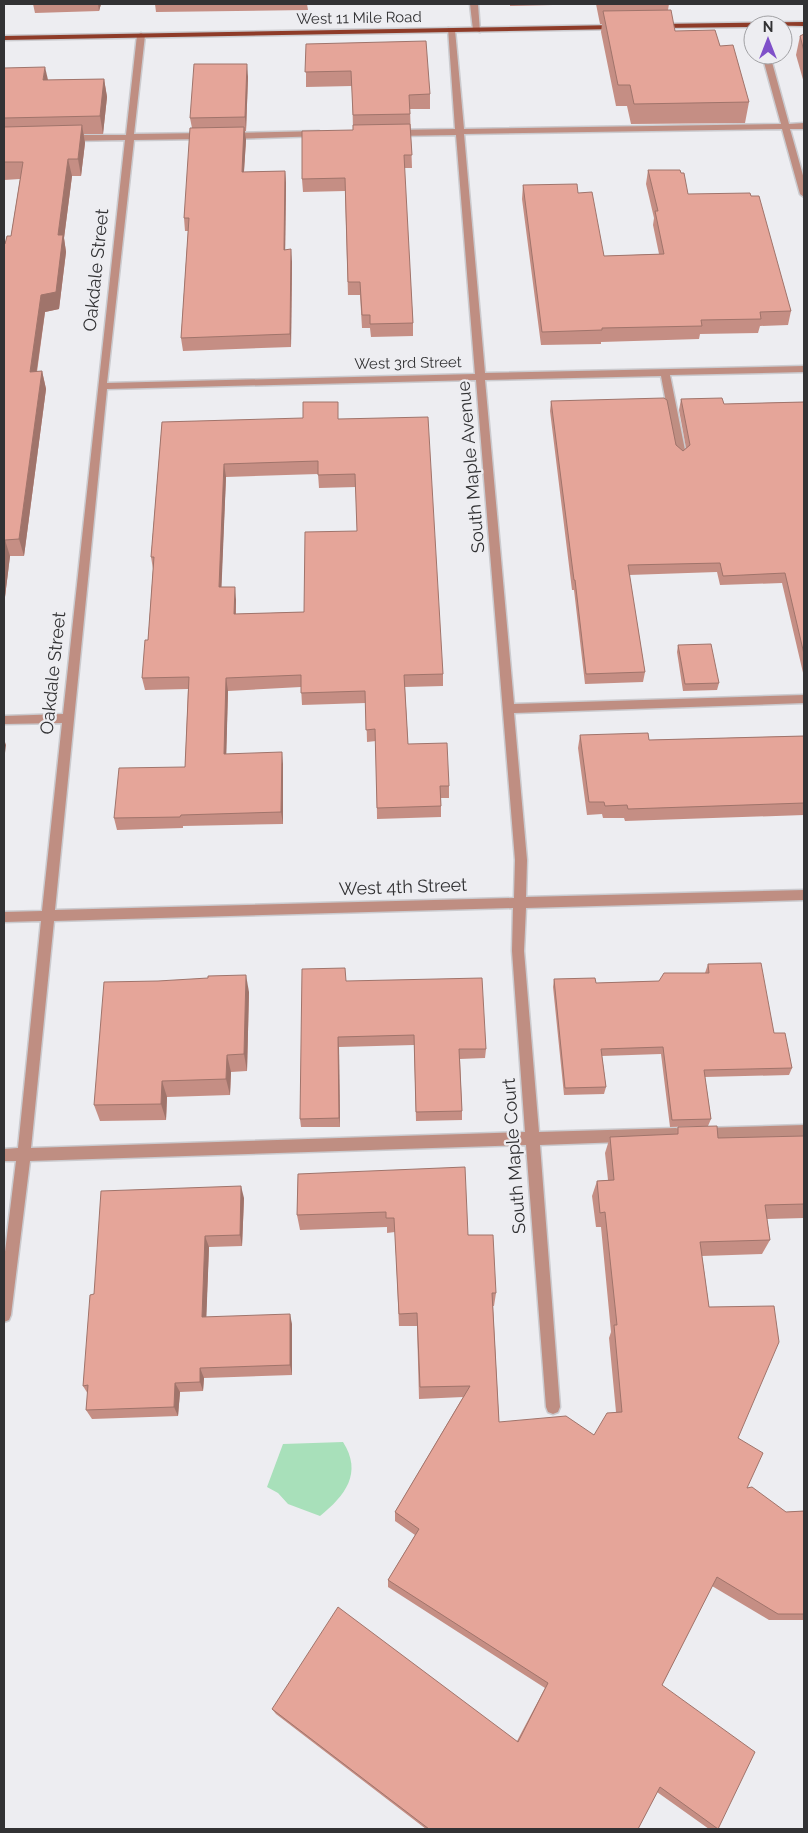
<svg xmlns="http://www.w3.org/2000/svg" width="808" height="1833" font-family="Raleway,sans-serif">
<rect width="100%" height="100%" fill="#ededf1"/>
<path fill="#a8e0ba" d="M343,1442c20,31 2,54 -23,74l-32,-12 -10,-11 -11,-6 16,-43z"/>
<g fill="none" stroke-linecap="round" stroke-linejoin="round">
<g stroke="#cbcbcf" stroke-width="3">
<g id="minor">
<polygon points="470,4 478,4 480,32 473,30"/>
<path d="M448,28l7,2 9,99 317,-5 -19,-69h8l19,69 15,-1v6h-14l14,50v18l-4,-3 -18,-65 -318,5 21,239 319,-7v6l-134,3 16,80 -5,4 -5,-4 -15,-79 -176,4 29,324 290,-9v8l-290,10 13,147 -1,37 278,-7v10l-278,8 -2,43 15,181 137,-4 5,2 2,4 -2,4 -5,2 -136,5 20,262 -2,5 -5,2 -5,-2 -2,-5 -20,-262 -496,16 -19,154 -2,5 -5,2v-62l12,-99h-12v-12l14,-1 23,-227 -37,1v-10l38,-1 20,-188 -58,1v-8l59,-2 62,-574 -56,1 -4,-3 4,-3h57l11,-100 4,-2 4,2 -11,99 72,-1 4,3 -4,3 -72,1 -27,243 368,-9 -19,-239 -62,1 -4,-3 4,-3 61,-1zM476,380l39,480 -1,38 -459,12 52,-521zM513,908l-1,43 13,181 -494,16 23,-227z"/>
<polygon points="319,131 323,134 322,136 229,139 225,136 229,133"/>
<polygon points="804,1125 804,1137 701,1140 696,1138 694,1134 696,1130 701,1128"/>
</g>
</g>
<g stroke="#cbcbcf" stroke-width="3">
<g id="major">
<polygon points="804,22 804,26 753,25 753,27 657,28 653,26 657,24"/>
<polygon points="617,25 621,27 620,29 4,40 4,36"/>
</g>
</g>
<use href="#minor" fill="#bf8e82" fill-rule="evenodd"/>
<use href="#major" fill="#8e3b28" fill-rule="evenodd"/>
</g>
<g fill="#c58e84" fill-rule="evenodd">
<polygon points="33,4 101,4 99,11 35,13"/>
<polygon points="155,4 307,4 308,10 156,12"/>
<polygon points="510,4 669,4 668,10 675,31 720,46 749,102 745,123 631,124 627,106 616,106 601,32 602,24 600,24 596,4 510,6"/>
<polygon points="804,34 804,83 796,55 800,36"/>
<polygon points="306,44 430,94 430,109 410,109 412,168 404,168 413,323 413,336 371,337 370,328 362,328 360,295 348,295 345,191 303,192 302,179 353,130 352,86 306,87"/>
<polygon points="4,68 48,80 104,79 107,97 103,134 84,134 85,143 81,176 72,176 64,238 66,252 59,309 45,312 37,372 42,371 46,389 24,556 10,556 4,605 5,244 11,236 20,179 4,180"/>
<polygon points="248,77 246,131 245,131 246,140 244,172 285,171 286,184 285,250 292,262 291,347 183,351 181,338 188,231 185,231 184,218 192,128 190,118"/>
<polygon points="648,170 688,194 751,196 791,311 788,325 760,326 758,333 700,334 699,339 601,342 601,344 541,345 522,199 523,185 578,193 604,256 659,254 653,225 654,218 646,184"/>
<polygon points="681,399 724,404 804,402 804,677 782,583 720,585 717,572 629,575 645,672 643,682 585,684 574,590 572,590 550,411 551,401 676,445 683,451 686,448 679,410"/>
<path d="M339,419l104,255v12l-38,1 3,57 41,42v12h-8v19l-64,2 -1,-78 -9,1 -1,-39 -64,2 -1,-18 -73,4 -2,63 57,10v60l-100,2v2l-66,2 -3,-12 71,-51 3,-78 -43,1 -3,-12 6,-38 5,-71 -2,-12 11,-135zM318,474l1,14 37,-1 1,44 -53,81 -68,2v-14l-15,-13 5,-110z"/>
<polygon points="678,645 719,683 717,690 683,691 677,652"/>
<polygon points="580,735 649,740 804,736 804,815 625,821 624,818 603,818 602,814 587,815 578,748"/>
<polygon points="708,964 774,1033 792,1068 789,1075 705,1077 711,1119 708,1126 670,1127 661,1054 602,1056 606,1087 604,1094 564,1095 553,987 554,979 596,983 659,981 705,973"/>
<polygon points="346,981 486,1049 485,1058 460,1059 462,1111 462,1120 416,1121 414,1045 339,1047 340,1127 301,1127 300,1119"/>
<polygon points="249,992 247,1071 231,1072 230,1095 167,1097 166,1120 100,1121 94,1105"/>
<polygon points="678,1127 718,1138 804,1136 804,1218 767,1219 770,1240 762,1254 702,1256 709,1307 738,1438 747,1488 786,1512 804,1511 804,1620 769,1620 712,1586 662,1685 718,1829 709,1829 657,1792 638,1829 426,1829 276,1714 272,1709 517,1741 545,1688 388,1587 388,1580 415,1535 395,1521 395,1512 463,1397 419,1399 417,1326 399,1326 395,1232 387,1233 387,1227 300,1230 297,1215 298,1174 468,1235 496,1293 494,1306 493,1306 499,1422 594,1435 616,1412 609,1338 611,1332 601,1227 596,1227 592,1196 597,1181 608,1180 605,1153 610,1137 675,1134"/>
<polygon points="244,1198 242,1246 209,1247 206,1317 292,1324 292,1375 204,1378 203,1391 180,1392 178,1416 92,1419 86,1410 88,1394 83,1386 94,1294"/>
</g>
<g fill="#a0746b">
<polygon points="98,4 101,4 99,11"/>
<polygon points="247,64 248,77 246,131 245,117"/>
<polygon points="45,67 49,84 43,80"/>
<polygon points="104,79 107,97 103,134 100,116"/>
<polygon points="82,125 85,143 81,176 78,159"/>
<polygon points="244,127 246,140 243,185 242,172"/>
<polygon points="68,159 72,176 64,238 66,252 59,309 45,312 34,389 30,372 41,295 58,235"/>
<polygon points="285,171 286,184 285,263 284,250"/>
<polygon points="291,249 292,262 291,347 290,334"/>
<polygon points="42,371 46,389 24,556 19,539"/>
<polygon points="224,464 226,477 221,600 219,587"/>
<polygon points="5,540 10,556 4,605 4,552"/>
<polygon points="235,587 236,600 235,626 234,614"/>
<polygon points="226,678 228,691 226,766 224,754"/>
<polygon points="4,739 6,745 4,761"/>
<polygon points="282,752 283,764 283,824 281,812"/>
<polygon points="246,975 249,992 247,1071 244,1054"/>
<polygon points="338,1037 339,1047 340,1127 339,1118"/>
<polygon points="227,1055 231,1072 230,1095 226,1079"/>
<polygon points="162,1081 167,1097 166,1120 161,1104"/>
<polygon points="241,1186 244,1198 242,1246 240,1235"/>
<polygon points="205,1236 209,1247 206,1327 202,1317"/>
<polygon points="290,1314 292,1324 292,1375 290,1365"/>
<polygon points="200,1368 204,1378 203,1391 200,1382"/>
<polygon points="175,1383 180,1392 178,1416 174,1407"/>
</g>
<g fill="#e5a599" stroke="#a0746b" fill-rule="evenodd">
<polygon points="671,10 675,31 715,30 720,46 733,45 749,102 634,104 630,85 618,85 603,11"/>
<polygon points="804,34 804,51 800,36"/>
<polygon points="426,41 430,94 409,95 410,114 353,115 351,71 305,72 306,44"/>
<polygon points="194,64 247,64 245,117 190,118"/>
<polygon points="45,67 43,80 104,79 100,116 4,118 4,68"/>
<polygon points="410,124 412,155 404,155 413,323 370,324 370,315 362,315 360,282 348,282 345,178 302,179 302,131 353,130 353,125"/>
<polygon points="82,125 78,159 68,159 58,235 63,235 56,292 41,295 30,372 42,371 19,539 5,540 4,552 4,244 5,244 7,236 11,236 23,162 4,162 4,127"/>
<polygon points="244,127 242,172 285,171 284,250 291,249 290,334 181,338 189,218 184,218 190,128"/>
<polygon points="648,170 680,170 681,173 684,173 688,194 750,193 751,196 759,196 791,311 760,312 761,319 701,320 702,326 602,328 602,330 542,332 523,185 577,184 578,193 592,192 604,256 664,254 655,211 658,211"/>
<polygon points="664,398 667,400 676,445 683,451 690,445 681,399 722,398 724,404 804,402 804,654 785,573 723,576 720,563 628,565 645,672 586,674 575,580 574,580 551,401"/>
<path d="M303,402h35v17l90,-2 15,257 -39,1 4,69 39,-1 2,43h-9l1,20 -64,2 -2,-79 -9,1 -1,-39 -64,2v-18l-75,3 -2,76 58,-2 -1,60 -100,3 -1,2 -66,1 5,-50 66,-1 4,-90 -47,1 3,-38h3l6,-83h-3l11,-135 141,-4zM318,461v14l37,-1 2,57 -52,1 -1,80 -70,2 1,-27h-16l5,-123z"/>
<polygon points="711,644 719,683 685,684 678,645"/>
<polygon points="648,733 649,740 804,736 804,803 628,809 627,805 605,806 604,802 589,802 580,735"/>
<polygon points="761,963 774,1033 785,1033 792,1068 704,1070 711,1119 672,1120 663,1047 601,1049 606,1087 565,1088 554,979 595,978 596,983 659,981 664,973 709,973 708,964"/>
<polygon points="345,968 346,981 482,978 486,1049 459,1049 462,1111 416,1112 414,1035 338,1037 339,1118 300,1119 302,969"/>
<polygon points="246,975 244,1054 227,1055 226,1079 162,1081 161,1104 94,1105 104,982 158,981 208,978 208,976"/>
<polygon points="717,1126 718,1138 804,1136 804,1204 765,1205 770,1240 700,1242 709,1307 774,1306 779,1342 738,1438 763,1453 747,1488 752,1487 786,1512 804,1511 804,1614 778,1614 717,1577 662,1685 755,1752 718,1829 660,1787 638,1829 429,1829 272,1709 338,1607 518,1742 548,1683 388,1580 419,1529 395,1512 470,1386 420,1387 417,1313 399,1314 394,1218 386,1218 386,1212 297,1215 298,1174 465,1167 468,1235 493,1235 496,1293 492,1293 499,1422 566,1416 594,1435 607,1413 622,1412 614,1325 617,1325 605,1212 600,1213 597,1181 614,1180 610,1137 678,1134 678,1127"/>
<polygon points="241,1186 240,1235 205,1236 202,1317 290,1314 290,1365 200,1368 200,1382 175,1383 174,1407 86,1410 88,1385 83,1386 90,1295 94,1294 101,1191"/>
</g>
<g text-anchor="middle" stroke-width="4.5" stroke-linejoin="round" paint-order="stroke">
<g font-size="15" fill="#323234" stroke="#ededf1">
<text transform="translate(359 18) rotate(-1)" y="5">West 11 Mile Road</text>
<text transform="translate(408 363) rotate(-1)" y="5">West 3rd Street</text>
</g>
<g font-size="18" fill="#323234" stroke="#ededf1">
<text transform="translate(96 270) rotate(-84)" y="6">Oakdale Street</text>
<text transform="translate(471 467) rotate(-95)" y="6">South Maple Avenue</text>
<text transform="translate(53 673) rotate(-84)" y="6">Oakdale Street</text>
<text transform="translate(403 887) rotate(-2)" y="6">West 4th Street</text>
<text transform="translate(514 1156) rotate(-94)" y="6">South Maple Court</text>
</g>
</g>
<rect width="808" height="1833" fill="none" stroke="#323234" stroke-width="10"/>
<g transform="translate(768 40)"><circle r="24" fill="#ededf1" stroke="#a2a2a5"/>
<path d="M0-4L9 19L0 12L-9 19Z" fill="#7f50c9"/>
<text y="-8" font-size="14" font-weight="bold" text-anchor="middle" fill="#323234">N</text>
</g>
</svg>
